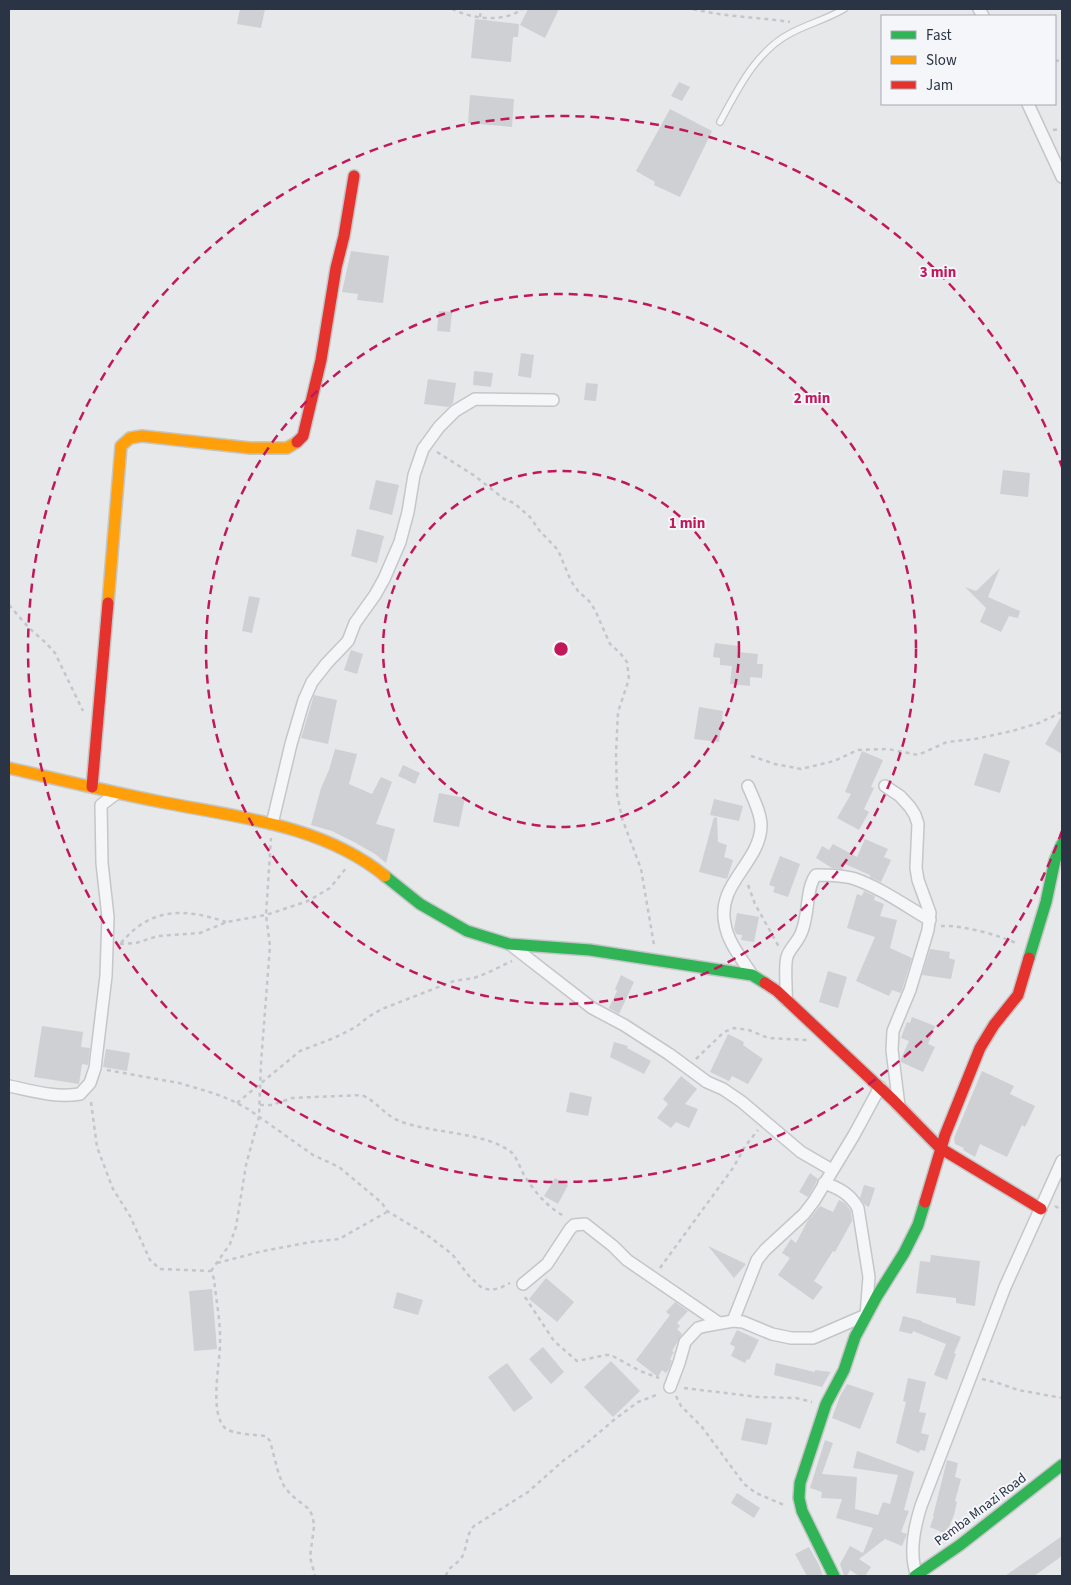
<svg xmlns="http://www.w3.org/2000/svg" width="1071" height="1585" font-family="'Source Sans 3',sans-serif">
<rect width="100%" height="100%" fill="#e6e8ea"/>
<g fill="#ced0d3">
<polygon points="240,9 265,9 261,28 237,24"/>
<polygon points="528,9 559,9 545,38 520,25"/>
<polygon points="475,19 519,24 518,37 513,37 511,62 471,58"/>
<polygon points="679,82 690,87 682,101 671,96"/>
<polygon points="470,95 514,99 512,127 468,123"/>
<polygon points="670,109 712,131 680,197 654,185 655,182 636,171"/>
<polygon points="351,251 389,256 383,303 357,300 358,294 342,292"/>
<polygon points="439,311 452,312 450,332 437,331"/>
<polygon points="521,353 534,355 531,378 518,376"/>
<polygon points="474,371 493,373 491,387 473,385"/>
<polygon points="428,379 456,383 453,403 448,407 424,404"/>
<polygon points="586,383 598,384 596,401 584,400"/>
<polygon points="1003,470 1030,473 1028,497 1000,494"/>
<polygon points="376,480 399,485 392,515 369,509"/>
<polygon points="357,529 384,536 377,563 351,556"/>
<polygon points="1000,568 988,597 1020,611 1018,618 1009,616 1001,632 980,622 986,608 965,587 976,591"/>
<polygon points="249,596 260,598 252,633 242,631"/>
<polygon points="715,643 739,646 738,652 758,654 757,664 763,664 762,678 750,677 750,686 730,684 732,666 720,665 720,658 713,657"/>
<polygon points="351,650 363,654 357,674 344,670"/>
<polygon points="314,695 337,700 328,744 301,738"/>
<polygon points="699,707 723,711 719,742 694,739"/>
<polygon points="1062,715 1062,754 1045,744"/>
<polygon points="335,749 357,754 349,784 372,794 381,777 392,782 376,824 395,829 386,863 375,854 354,842 332,831 311,825 321,788 329,770"/>
<polygon points="862,751 883,760 871,787 874,788 864,809 869,812 859,830 837,818 851,794 845,792"/>
<polygon points="984,753 1010,761 1000,793 974,785"/>
<polygon points="403,765 420,773 415,784 398,776"/>
<polygon points="439,793 465,798 459,827 433,822"/>
<polygon points="714,799 743,806 739,821 710,815"/>
<polygon points="714,817 717,818 718,842 727,845 724,857 733,860 727,879 699,872"/>
<polygon points="865,839 888,849 884,857 891,860 881,882 870,877 870,875 845,864 842,869 832,868 816,858 822,846 829,850 833,844 857,857"/>
<polygon points="780,856 800,864 788,897 773,892 775,887 769,885"/>
<polygon points="864,891 875,896 874,900 884,904 880,916 897,920 890,948 912,958 901,993 892,990 889,996 856,981 875,937 847,928 857,894 862,896"/>
<polygon points="737,913 759,917 754,942 741,940 742,935 736,934 734,929"/>
<polygon points="930,949 950,952 949,958 955,960 951,979 922,975"/>
<polygon points="828,971 847,977 838,1008 819,1002"/>
<polygon points="621,975 634,982 619,1014 609,1008 617,991 615,989"/>
<polygon points="912,1017 935,1026 928,1044 935,1047 923,1072 901,1062 901,1059 909,1041 901,1038 907,1022 910,1023"/>
<polygon points="42,1026 83,1032 81,1047 90,1048 88,1065 82,1064 79,1084 34,1077"/>
<polygon points="728,1034 744,1042 743,1045 763,1059 748,1084 732,1076 729,1081 710,1072"/>
<polygon points="614,1042 628,1046 627,1048 651,1061 644,1074 610,1057"/>
<polygon points="106,1049 130,1053 127,1071 103,1067"/>
<polygon points="982,1071 1014,1086 1010,1094 1035,1106 1025,1127 1022,1125 1007,1157 980,1144 975,1157 963,1150 964,1148 955,1144 954,1138"/>
<polygon points="681,1076 697,1089 685,1104 698,1109 689,1128 676,1122 671,1128 657,1118 668,1104 663,1099"/>
<polygon points="570,1092 592,1097 588,1116 566,1112"/>
<polygon points="810,1173 818,1179 808,1197 799,1192"/>
<polygon points="555,1178 568,1185 558,1204 544,1196"/>
<polygon points="864,1185 875,1188 869,1207 865,1205 860,1198"/>
<polygon points="839,1200 845,1203 851,1211 852,1221 835,1252 833,1251 814,1281 823,1287 813,1300 778,1275 790,1258 782,1253 791,1239 796,1243 807,1222 820,1206 833,1212"/>
<polygon points="708,1246 746,1264 734,1278 726,1268"/>
<polygon points="931,1255 980,1261 975,1306 956,1303 956,1298 916,1293 920,1261 930,1262"/>
<polygon points="546,1278 574,1302 557,1322 529,1299"/>
<polygon points="212,1289 217,1349 194,1351 189,1291"/>
<polygon points="397,1292 423,1300 418,1315 393,1308"/>
<polygon points="675,1302 688,1311 677,1323 680,1326 677,1329 682,1334 672,1351 674,1352 670,1359 672,1361 669,1369 666,1373 662,1370 658,1377 636,1360 670,1315 666,1312"/>
<polygon points="903,1316 922,1321 922,1322 961,1337 954,1353 956,1354 947,1380 934,1375 946,1344 913,1331 912,1334 899,1331"/>
<polygon points="737,1330 759,1340 749,1360 747,1359 745,1363 731,1356 735,1347 730,1344"/>
<polygon points="543,1347 564,1372 551,1384 529,1359"/>
<polygon points="611,1361 640,1391 613,1417 584,1387"/>
<polygon points="507,1363 533,1398 514,1412 488,1377"/>
<polygon points="776,1363 815,1372 815,1370 831,1372 830,1373 822,1387 774,1375"/>
<polygon points="908,1378 926,1382 919,1412 926,1413 921,1433 929,1435 925,1451 920,1450 919,1453 896,1443 906,1402 903,1401"/>
<polygon points="847,1384 874,1393 860,1429 832,1418 840,1396"/>
<polygon points="746,1418 772,1423 767,1445 741,1440"/>
<polygon points="825,1440 833,1443 822,1474 857,1477 855,1509 878,1515 883,1502 890,1504 898,1475 853,1468 857,1451 914,1472 904,1510 909,1511 901,1532 907,1534 902,1546 885,1539 859,1559 871,1567 865,1576 859,1576 850,1570 847,1576 844,1576 840,1564 850,1546 863,1553 873,1528 836,1518 842,1499 821,1498 822,1492 810,1488"/>
<polygon points="947,1460 958,1463 955,1477 961,1479 955,1501 957,1502 954,1515 946,1534 930,1527 934,1516 933,1516"/>
<polygon points="737,1493 760,1508 754,1518 731,1503"/>
<polygon points="1062,1536 1062,1556 1034,1576 1005,1576"/>
<polygon points="809,1547 819,1565 823,1576 807,1576 795,1554"/>
</g>
<g fill="none" stroke-linecap="round" stroke-linejoin="round">
<g stroke="#c4c6c8" stroke-width="8">
<path id="lane" d="M720,122c18,-33 36,-71 71,-89 17,-9 36,-14 53,-24"/>
</g>
<g stroke="#c4c6c8" stroke-width="14">
<g id="street">
<polyline points="979,9 983,16"/>
<polyline points="1028,104 1062,177"/>
<path d="M748,786c5,12 13,27 13,40 -1,37 -45,58 -36,98 3,19 17,35 27,51"/>
<polyline points="885,786 900,796 910,807 915,815 918,824 916,868 918,880 930,913 928,930 910,990 893,1031 892,1050 899,1106"/>
<polyline points="272,824 291,744 304,700 312,682 327,663 348,641 355,623 375,595 384,579 400,542 408,512 414,475 423,449 439,427 455,411 475,399 553,400"/>
<polyline points="511,945 592,1008 624,1025 669,1054 707,1082 723,1089 742,1102 801,1152 832,1170"/>
<path d="M786,1000c1,-11 -2,-34 1,-43 2,-8 12,-16 15,-26 7,-17 4,-44 14,-56 13,0 27,0 39,4 26,9 51,27 75,41"/>
<path d="M9,1086c24,5 46,12 71,8l10,-11 5,-15 11,-92 2,-59 -6,-54 -1,-58 16,-12"/>
<polyline points="523,1284 547,1264 570,1229 574,1225 585,1224 613,1246 627,1260 719,1323"/>
<polyline points="733,1321 757,1260 765,1250 804,1214 814,1201 854,1135 880,1087"/>
<path d="M670,1387l9,-24 6,-21 13,-14 7,-2 28,-5 10,1 29,12 19,4h22l53,-23 3,-38 -11,-69c-8,-14 -19,-20 -34,-25"/>
<path d="M917,1576c-8,-21 -3,-48 4,-70l84,-219 57,-126"/>
</g>
</g>
<g stroke="#c4c6c8" stroke-width="14">
<g id="fast">
<polyline points="385,876 420,904 467,931 509,944 590,950 752,975 765,983"/>
<polyline points="1029,958 1046,902 1055,860 1062,844"/>
<polyline points="834,1576 802,1511 799,1498 800,1483 826,1404 844,1370 855,1337 877,1296 904,1253 918,1225 925,1202"/>
<polyline points="915,1576 960,1545 1062,1465"/>
</g>
</g>
<g stroke="#c4c6c8" stroke-width="14">
<g id="slow">
<polyline points="108,603 121,446 130,438 142,436 250,448 287,448 297,442"/>
<path d="M9,768c51,12 101,24 152,34 76,15 162,23 224,74"/>
</g>
</g>
<g stroke="#c4c6c8" stroke-width="14">
<g id="jam">
<polyline points="297,442 303,436 321,360 336,268 344,236 354,176"/>
<polyline points="92,787 108,603"/>
<polyline points="765,983 777,991 894,1101 940,1148 1041,1209"/>
<polyline points="925,1202 945,1135 980,1048 994,1025 1018,995 1029,958"/>
</g>
</g>
<g stroke="#c5c6ca" stroke-width="2.5" stroke-dasharray="4 4" stroke-linecap="butt">
<path d="M452,9c20,10 52,14 70,0"/>
<path d="M693,9c32,8 65,8 97,13"/>
<polyline points="480,17 481,9"/>
<polyline points="1055,61 1062,60"/>
<polyline points="1053,130 1062,129"/>
<polyline points="437,452 475,476 504,499 514,503 530,517 539,530 558,550 571,581 578,591 589,601 595,610 610,644 620,653 627,662 629,679 618,712 616,754 617,794 622,818 641,869 654,945"/>
<polyline points="9,605 29,628 46,643 55,653 83,711"/>
<polyline points="751,756 775,764 801,769 834,761 858,750 888,749 918,755 947,742 975,739 1012,731 1039,723 1062,712"/>
<polyline points="748,885 755,904 779,947"/>
<path d="M941,926c22,-1 58,9 77,18"/>
<path d="M121,943c30,-36 63,-35 105,-21"/>
<polyline points="120,944 136,943 158,936 200,933 227,922 266,915 308,901 330,888 347,867"/>
<polyline points="696,1059 724,1032 734,1028 749,1030 768,1038 807,1040"/>
<polyline points="107,1070 179,1083 213,1093 231,1100 248,1109 313,1155 339,1167 382,1203 387,1211 427,1235 452,1254 469,1276 482,1288 491,1290 500,1288 510,1283"/>
<path d="M91,1102l6,45 16,42 17,27 20,44 10,9 51,2 3,8c2,21 7,44 6,65 0,20 -11,68 5,84 6,6 32,7 41,8l4,5 9,34 5,11 7,9 18,14 4,8 1,10 -4,30 5,19"/>
<polyline points="237,1103 300,1051 334,1038 356,1027 368,1017 382,1009 454,981 474,978 487,973 512,961"/>
<path d="M260,1105h12l20,-7 70,-3c15,7 21,18 35,25 33,14 87,11 114,32 6,5 9,16 13,23 10,16 23,32 40,41"/>
<polyline points="1055,1206 1062,1210"/>
<polyline points="217,1263 263,1251 311,1242 339,1239 387,1212"/>
<polyline points="660,1268 733,1168 746,1145 758,1130"/>
<polyline points="211,1271 230,1244 236,1227 246,1165 259,1117 261,1063 270,946 266,915 271,838"/>
<polyline points="525,1297 554,1341 577,1361 606,1355 611,1355 640,1371 659,1378"/>
<polyline points="982,1379 998,1383 1018,1390 1062,1398"/>
<polyline points="684,1388 758,1397 796,1398 812,1402"/>
<polyline points="676,1396 681,1406 702,1427 744,1484 756,1493 784,1505"/>
<path d="M446,1576c2,-10 11,-11 16,-19 6,-11 3,-21 12,-31l54,-34 36,-32 17,-12 34,-29 23,-17 21,-8"/>
</g>
<use href="#lane" stroke="#f5f6f7" stroke-width="5.5"/>
<use href="#street" stroke="#f5f6f7" stroke-width="11"/>
<use href="#fast" stroke="#30b455" stroke-width="11"/>
<use href="#slow" stroke="#ff9f0a" stroke-width="11"/>
<use href="#jam" stroke="#e5322d" stroke-width="11"/>
</g>
<g fill="none" stroke="#c2185b" stroke-width="2.5" stroke-dasharray="9 6">
<circle cx="561" cy="649" r="178"/>
<circle cx="561" cy="649" r="355"/>
<path d="M1062 831A533 533 0 1 1 1062 467"/>
</g>
<g text-anchor="middle" stroke-width="4" stroke-linejoin="round" paint-order="stroke">
<g font-size="14" fill="#2b3445" stroke="#f4f6f9">
<text transform="translate(980 1509) rotate(-37)" y="5">Pemba Mnazi Road</text>
</g>
</g>
<circle cx="561" cy="649" r="8" fill="#c2185b" stroke="#f4f6f9" stroke-width="2.5"/>
<g font-size="15" text-anchor="middle" font-weight="bold" fill="#c2185b" stroke="#f4f6f9" stroke-width="4" stroke-linejoin="round" paint-order="stroke">
<text x="938" y="277">3 min</text>
<text x="812" y="403">2 min</text>
<text x="687" y="528">1 min</text>
</g>
<rect width="1071" height="1585" fill="none" stroke="#2b3445" stroke-width="20"/>
<rect x="881" y="15" width="175" height="90" fill="#f4f6f9" stroke="#a4a8b1"/>
<rect x="891" y="31" width="25" height="8" fill="#30b455" stroke="#a4a8b1"/>
<text x="926" y="40" font-size="15" fill="#2b3445">Fast</text>
<rect x="891" y="56" width="25" height="8" fill="#ff9f0a" stroke="#a4a8b1"/>
<text x="926" y="65" font-size="15" fill="#2b3445">Slow</text>
<rect x="891" y="81" width="25" height="8" fill="#e5322d" stroke="#a4a8b1"/>
<text x="926" y="90" font-size="15" fill="#2b3445">Jam</text>
</svg>
